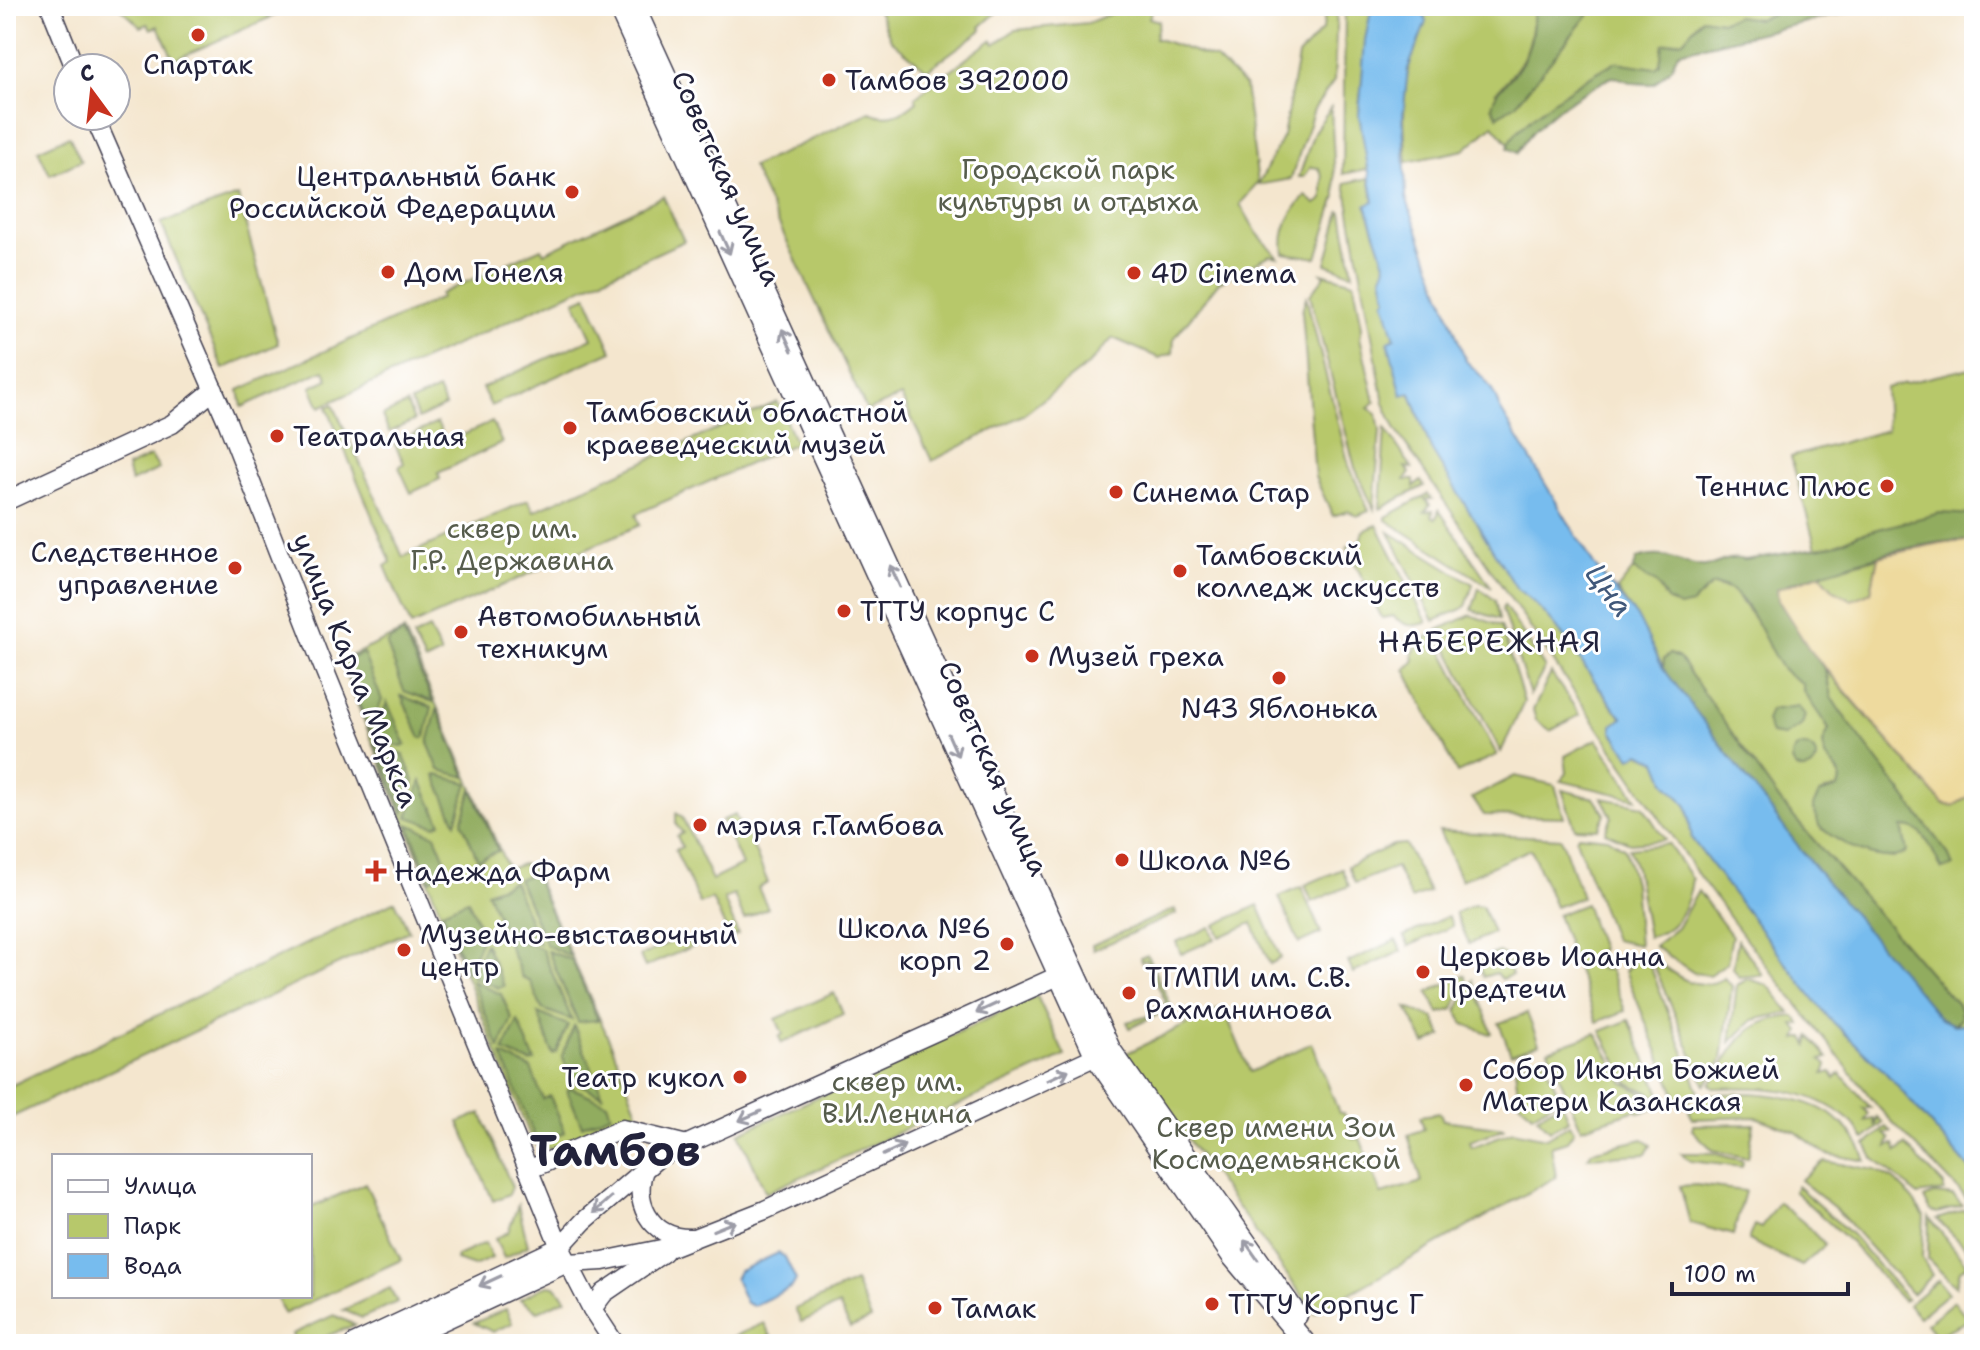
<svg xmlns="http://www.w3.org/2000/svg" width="1980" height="1350" font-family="'Shantell Sans',sans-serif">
<rect width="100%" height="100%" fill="#fff"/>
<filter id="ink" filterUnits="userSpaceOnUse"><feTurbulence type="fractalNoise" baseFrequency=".0125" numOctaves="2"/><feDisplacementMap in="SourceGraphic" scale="16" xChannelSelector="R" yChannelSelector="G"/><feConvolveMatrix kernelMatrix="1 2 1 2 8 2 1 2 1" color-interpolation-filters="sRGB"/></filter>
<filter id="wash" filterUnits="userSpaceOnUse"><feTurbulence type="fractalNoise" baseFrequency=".006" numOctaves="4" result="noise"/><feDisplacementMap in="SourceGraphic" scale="32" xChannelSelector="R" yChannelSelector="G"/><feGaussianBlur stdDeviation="1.8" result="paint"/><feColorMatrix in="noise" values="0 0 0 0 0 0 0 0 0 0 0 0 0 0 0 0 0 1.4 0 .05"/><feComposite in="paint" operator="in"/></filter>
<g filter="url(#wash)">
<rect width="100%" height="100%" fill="#f4e6ce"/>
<g fill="#b7c86b" stroke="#6c7553" stroke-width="2">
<polygon points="118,6 296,6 174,60 158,26 151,29 148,24 141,27"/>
<polygon points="876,6 1004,6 980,27 982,30 927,70 891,40"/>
<path d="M1129,6h24l-4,12 10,3 -4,17 61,21 29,27 13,97 -18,21 17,29 21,24 -8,-2 -51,27 -45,56 -1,15 -14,5 -46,-20 -25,27 -65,50 -91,46 -31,-65 -34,15 -115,-244 118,-55c19,9 33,1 47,-11l-2,-4 76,-57 4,4 20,-14 73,-7z"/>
<polygon points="1326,6 1337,6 1334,81 1314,109 1291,179 1258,185 1283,136 1298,56 1323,29"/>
<polygon points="1345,6 1372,6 1359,106 1368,169 1343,174"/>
<path d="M1422,6h112c-2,43 -9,57 -39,87l49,-25 51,-62h265l1,3 -183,43 -7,16 -17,16 -20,-1 -21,-7c-37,21 -74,39 -96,77l-24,-28 -29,25 -57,12c-3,-31 -5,-60 1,-90 5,-26 20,-38 14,-66z"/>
<path d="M1331,107l5,89 -19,62 -33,-5c-4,-22 7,-43 22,-57l10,8 7,-5v-22l-4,-9 -8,-1 -7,10h-5l15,-45z"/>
<polygon points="69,136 81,161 50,175 38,150"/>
<path d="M1369,178l5,25 -8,3 20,60 -4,10 13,63 -7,3 14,52 8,-2 21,57 86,140c45,31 71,90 106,130l-11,12 19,27 8,-5 18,8 9,22 21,23 5,33 90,119 47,60 56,54 89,102v32l-94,-97 -125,-158 -56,-75 -303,-446 -12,-27 -39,-220z"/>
<polygon points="238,196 278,344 223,369 161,223"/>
<polygon points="663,196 684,241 320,407 311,387 328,379 324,370 242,407 239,390 441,298 440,294 541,248 544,253"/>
<polygon points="1340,211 1342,212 1353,274 1326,264"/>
<polygon points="1322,273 1354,282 1362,327 1360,337 1375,402 1368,408 1377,414 1380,431 1374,509 1355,468 1310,295 1325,276"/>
<polygon points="587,296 612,351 491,406 482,388 592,338 575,301"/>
<polygon points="1306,297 1349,466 1369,511 1357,516 1348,511 1333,516 1315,477 1302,311"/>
<polygon points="1974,367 1974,515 1819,559 1791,457 1887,430 1885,388"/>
<polygon points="438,390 445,406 418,419 411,402"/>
<polygon points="777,402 796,443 636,514 640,525 411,626 385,566 391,562 327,407 333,404 403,557 528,500 534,511"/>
<polygon points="407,404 414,421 389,432 382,416"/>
<polygon points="492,422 502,443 438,473 440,479 411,493 399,467 404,463 394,443 437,423 447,442"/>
<polygon points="1385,428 1412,468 1405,467 1410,473 1405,480 1414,480 1414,487 1421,481 1424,486 1380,509"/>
<polygon points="151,456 159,469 131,482 127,467"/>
<polygon points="1428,494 1432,499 1425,499 1430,505 1425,512 1433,511 1432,517 1436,519 1439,510 1492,588 1386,520 1386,517"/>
<path d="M1377,525l50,97h1c-16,6 -23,4 -35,-6l-11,2 -35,-71 13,-6 3,-10z"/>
<polygon points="1389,532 1473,584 1466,607 1434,621"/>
<polygon points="1878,557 1871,592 1852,601 1834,590 1820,574"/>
<path d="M1633,570l23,13 11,17 25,4 20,-19 20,5 28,36 22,42 21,16 26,46 -6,13c4,18 22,27 15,45l-13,3 -6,35c20,17 49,30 75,32l12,-12 -4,-19c25,0 29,24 40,41l6,-14 -108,-143 -9,-14 -5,-27 117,134 10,2 21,-13v230l-20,2 7,-7 -1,-10 -177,-203 -104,-147 -9,-4 -6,5 -1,9 -25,-49 -21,-29z"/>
<polygon points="1479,588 1495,600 1499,619 1472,610"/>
<polygon points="1504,605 1545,668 1530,695 1502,609"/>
<polygon points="1471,615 1501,626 1524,702 1501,752 1438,630"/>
<polygon points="429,629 441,654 425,662 413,637"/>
<polygon points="404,631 508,869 522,864 531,867 612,1046 638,1114 555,1149 539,1148 532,1141 340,661"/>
<polygon points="1434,634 1497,755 1457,773 1405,669 1414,662 1413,653 1420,640"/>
<polygon points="1551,673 1580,715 1550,731 1536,720 1533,710"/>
<polygon points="1597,739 1637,799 1561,781 1567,773 1565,756"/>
<polygon points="1515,776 1555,785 1564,817 1484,815 1472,798"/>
<polygon points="1562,790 1594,798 1605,814 1598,829 1575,828"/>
<polygon points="1602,798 1643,806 1665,840 1630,843 1605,832 1612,817"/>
<polygon points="676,813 682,817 712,880 742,865 722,820 735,815 740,826 744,824 768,883 758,888 768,908 744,919 734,895 724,899 738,934 730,938 712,899 700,904 675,850 682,847 677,836 683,833 676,825"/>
<polygon points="1439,831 1561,838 1582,897 1555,907 1531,849 1461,880"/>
<polygon points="1578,835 1608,838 1625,849 1634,883 1639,945 1614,940 1576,839"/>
<polygon points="1405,844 1429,892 1411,899 1396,867 1355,883 1348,866 1393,845"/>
<path d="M1668,844l24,35c-3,26 -15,53 -44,58l-12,-69 -7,-20z"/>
<polygon points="1342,869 1349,886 1312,902 1305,885"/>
<polygon points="1301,887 1321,933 1299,943 1279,897"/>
<polygon points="1698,891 1732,936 1727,963 1709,975 1694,973 1654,946 1677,928"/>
<polygon points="395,901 409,931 6,1120 6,1088"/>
<polygon points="1585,904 1601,949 1595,954 1594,962 1600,969 1610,970 1625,1011 1597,1022 1557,915"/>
<polygon points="1258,905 1281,958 1270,964 1252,923 1220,937 1215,925"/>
<polygon points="1474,905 1482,906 1493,933 1469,944 1455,913"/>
<polygon points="1175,909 1176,914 1093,950 1092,945"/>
<polygon points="1448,916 1453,926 1409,946 1404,936"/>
<polygon points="1210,927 1215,939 1181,954 1176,942"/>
<polygon points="680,938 679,942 696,945 645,967 640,956"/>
<polygon points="1396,940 1402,951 1353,973 1348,962"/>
<polygon points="1738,940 1763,975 1739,977 1733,968"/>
<polygon points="1499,952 1506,956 1512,975 1501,979 1496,973 1483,977 1476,960"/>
<polygon points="1641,953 1646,955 1698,1090 1684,1107 1679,1104 1625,971"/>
<polygon points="1147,955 1172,1008 1130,1028 1127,1022 1153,1015 1151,1010 1166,1003 1146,960 1141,962 1140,958"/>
<path d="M1650,956c22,17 46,39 74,22l8,8 -10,74 -17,25z"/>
<polygon points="1465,975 1467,979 1453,1010 1439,1013 1428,992"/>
<polygon points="1748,979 1768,985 1790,1012 1753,1020 1730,1043 1737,985"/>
<polygon points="1473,980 1492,1033 1490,1034 1464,1024 1457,1011"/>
<polygon points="834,993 843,1014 782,1043 779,1037 783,1034 776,1019"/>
<polygon points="1037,996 1065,1056 766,1193 739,1133"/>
<polygon points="1223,1007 1250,1072 1312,1043 1339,1113 1344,1113 1353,1139 1360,1138 1381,1194 1422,1182 1408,1135 1424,1129 1420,1116 1440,1113 1443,1120 1505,1128 1470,1141 1472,1147 1513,1131 1546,1138 1570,1124 1574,1131 1567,1141 1551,1146 1556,1177 1315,1313 1125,1054"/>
<polygon points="1407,1008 1434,1018 1442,1036 1425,1044"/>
<polygon points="1527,1013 1539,1044 1511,1054 1499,1023"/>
<path d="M1795,1016l6,8 -7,1 6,6 -3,8 7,-2 4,8 2,-9 18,22 -7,2 6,5 -3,9 8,-2 3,7 5,-6 31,35h-8l6,6 -4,7 9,-2 2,8 1,-9 6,5 -18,16c-6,-6 -9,-14 -16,-19 -39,-33 -86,-34 -135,-32l-4,-4c28,-40 32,-64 85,-68z"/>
<polygon points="1629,1020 1662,1099 1628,1083 1601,1031"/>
<polygon points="1596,1033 1624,1083 1666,1105 1639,1113 1637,1110 1581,1128 1548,1050"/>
<polygon points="1542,1055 1560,1098 1533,1114 1519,1102 1515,1067"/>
<path d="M1750,1093c51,3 98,16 116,68l-40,-7 -30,-22 -40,-15 -63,2 -4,-8 20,-17z"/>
<polygon points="1562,1102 1569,1120 1550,1130 1537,1117"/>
<polygon points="481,1113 512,1187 509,1194 493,1201 459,1122"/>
<polygon points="1754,1124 1748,1158 1713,1150 1692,1130 1693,1125"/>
<polygon points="1886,1127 1892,1132 1884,1134 1890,1139 1887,1147 1894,1144 1897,1152 1905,1145 1944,1185 1944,1191 1918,1195 1873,1158 1866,1145"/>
<polygon points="1643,1139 1651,1145 1646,1154 1588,1157 1592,1151"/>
<polygon points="1681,1153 1712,1153 1743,1161 1742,1167 1690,1161"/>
<polygon points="1824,1161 1875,1170 1893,1179 1910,1196 1924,1216 1922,1258 1932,1275 1912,1294 1836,1209 1800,1180"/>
<polygon points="365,1183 401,1260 284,1314 276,1296 310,1296 310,1208"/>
<polygon points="1696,1185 1745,1191 1733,1235 1690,1223 1680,1186"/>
<polygon points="1797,1186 1852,1235 1907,1299 1903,1301 1848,1240 1794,1191"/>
<polygon points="1935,1194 1953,1196 1963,1206 1937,1213 1931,1211 1924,1199"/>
<polygon points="1778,1202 1803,1222 1825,1245 1802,1266 1748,1240 1754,1225 1761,1228"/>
<polygon points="518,1205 528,1246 504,1258 495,1239 508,1232"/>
<polygon points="1965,1210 1974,1220 1974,1256 1937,1219"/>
<polygon points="1929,1217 1967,1265 1960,1270 1956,1287 1928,1259"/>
<polygon points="485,1243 492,1258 474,1266 456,1260 457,1256"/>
<polygon points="1938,1280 1948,1293 1919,1317 1908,1305"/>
<polygon points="855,1282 871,1319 850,1328 839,1305 801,1322 795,1309"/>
<polygon points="547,1285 555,1286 566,1299 538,1311 520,1299"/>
<polygon points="390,1288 397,1302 362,1318 343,1310"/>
<polygon points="1954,1301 1969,1320 1936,1336 1926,1324"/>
<polygon points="506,1309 512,1323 493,1332 474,1323"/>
<path d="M334,1315l21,10c-14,5 -45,19 -59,19l-4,-10z"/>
<polygon points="764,1323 771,1336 754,1344 728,1344 726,1340"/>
</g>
<g fill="#91ac5f" stroke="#5a674d" stroke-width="2">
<path d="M1534,6h61l-79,98 -18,12 -6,-10c4,-18 16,-23 26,-37 14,-20 15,-40 16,-63z"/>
<path d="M1783,6h77l1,3 -183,43 -7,16 -17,16 -20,-1 -21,-7c-37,21 -74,39 -96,77l-9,-5c3,-24 84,-74 107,-86l41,6 4,-4 3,-20 20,-4 19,-22 20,3 15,-5 21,3 20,-7z"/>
<path d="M1940,513l34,2v27c-38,-9 -145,29 -186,42l-10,16 47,70 6,27 9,14 108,143 5,12 -11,3c-11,-18 -15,-43 -40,-42l5,25c-24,16 -70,-10 -88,-26l-6,-20 6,-12 19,-6c7,-16 -4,-21 -13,-31l-2,-14 6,-14 -26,-38v-7c-6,-5 -15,-9 -20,-15 -19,-21 -35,-88 -71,-84l-20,19 -13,3 -12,-7 -11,-17 -23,-13 4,-11c31,-9 36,3 64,7 16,2 23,-12 44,-6l89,-15 25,-11z"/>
<polygon points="403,633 433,702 404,691 387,645 390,640"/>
<polygon points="363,653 382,700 370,732 342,662"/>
<polygon points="1670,654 1679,658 1783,805 1960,1008 1961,1018 1954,1025 1941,1019 1906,978 1811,863 1663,668 1664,659"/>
<polygon points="401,696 432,707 425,737 421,738"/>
<polygon points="387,702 406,745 401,747 373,737"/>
<polygon points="1798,706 1805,715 1802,725 1784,736 1771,734 1766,721 1770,710"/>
<polygon points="437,709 466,777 439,770 428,743"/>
<polygon points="375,743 403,754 414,781 404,813"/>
<circle cx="1804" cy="758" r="12"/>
<polygon points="437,775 468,783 456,823 435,776"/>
<polygon points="421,781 441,823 435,826 408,817"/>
<polygon points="472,789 498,851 478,860 462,822"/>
<polygon points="408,824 435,835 450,871 430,880"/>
<polygon points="534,873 570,956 546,945 518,879"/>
<polygon points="513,881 539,943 502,927 487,892"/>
<polygon points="468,900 483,935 467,972 442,911"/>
<polygon points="504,934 542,949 572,1020 542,1009 530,981 522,977"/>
<polygon points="485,943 504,986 499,988 471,976"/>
<polygon points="548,951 572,960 598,1020 578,1022"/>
<polygon points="472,981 501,994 512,1019 499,1048"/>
<polygon points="538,1013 568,1025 557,1052 553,1054"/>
<polygon points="518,1021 535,1061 530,1062 503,1051"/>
<polygon points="574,1026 603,1096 604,1096 572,1081 562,1056"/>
<polygon points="502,1055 531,1068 543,1099 550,1096 565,1132 543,1141 535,1138"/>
<polygon points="572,1088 607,1103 611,1114 582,1126 567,1090"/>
</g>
<polygon fill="#eeda9e" stroke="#887e6c" stroke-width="2" points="1972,541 1974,793 1953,806 1943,804 1809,649 1778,600 1777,589 1820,574 1834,590 1852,600 1871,592 1878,557 1941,543"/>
<g fill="#77bcee" stroke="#4c6f94" stroke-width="2">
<path d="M1372,6h50l4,16 -18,47 -5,47 3,82 60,163c15,14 27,25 33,46l97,161 42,50 25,50 148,195 130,156 13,6 20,-2v151l-89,-102 -56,-54 -47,-60 -90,-119 -5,-33 -21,-23 -9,-22 -17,-8 -9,5 -19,-27v-6l11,-7c-35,-39 -61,-98 -106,-129l-86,-140 -20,-56 -9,2 -14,-54 7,-3 -11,-37 3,-3 -5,-22 4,-10 -20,-61 8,-3 -15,-87 6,-75z"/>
<polygon points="778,1253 785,1257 796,1280 792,1287 753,1306 746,1303 735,1279 739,1271"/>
</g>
</g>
<g filter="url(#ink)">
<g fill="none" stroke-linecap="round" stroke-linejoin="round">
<g stroke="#423f51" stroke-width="21">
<g id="secondary">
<polyline points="50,6 75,68"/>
<polyline points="94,116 227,421 320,659 560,1247 592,1309 615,1344"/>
<polyline points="6,501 172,424 214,390"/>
<path d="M646,1165c-16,35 4,74 45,73"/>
<polyline points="528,1170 622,1129 687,1145"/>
<polyline points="592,1309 604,1293 664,1252"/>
<polyline points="354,1344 560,1247 584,1221 659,1157 1069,971"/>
<polyline points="393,1344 567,1263 603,1261 671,1247 765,1210 1107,1051"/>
</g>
</g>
<g stroke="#423f51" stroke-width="23">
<g id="primary">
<polyline points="618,6 1096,1057 1232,1256 1306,1344"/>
<polyline points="634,6 1110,1049 1297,1315"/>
</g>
</g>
<use href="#secondary" stroke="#fff" stroke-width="18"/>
<use href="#primary" stroke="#fff" stroke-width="20"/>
</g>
<defs><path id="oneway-shaft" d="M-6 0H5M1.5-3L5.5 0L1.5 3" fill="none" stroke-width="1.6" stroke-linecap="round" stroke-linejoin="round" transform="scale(2)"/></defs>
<g stroke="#9c9ca7">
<use href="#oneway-shaft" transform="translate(725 243) rotate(66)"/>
<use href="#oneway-shaft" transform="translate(787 340) rotate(-114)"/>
<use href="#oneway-shaft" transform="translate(895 576) rotate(-114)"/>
<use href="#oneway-shaft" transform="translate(953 745) rotate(66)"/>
<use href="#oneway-shaft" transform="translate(987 1008) rotate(155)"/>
<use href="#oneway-shaft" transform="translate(1058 1075) rotate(-25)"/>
<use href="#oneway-shaft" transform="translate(750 1116) rotate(156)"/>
<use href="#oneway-shaft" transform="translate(894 1150) rotate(-25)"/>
<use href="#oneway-shaft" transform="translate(602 1205) rotate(138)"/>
<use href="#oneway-shaft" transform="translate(724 1226) rotate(-22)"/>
<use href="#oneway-shaft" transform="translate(1251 1250) rotate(-125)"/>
<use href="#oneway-shaft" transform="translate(490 1281) rotate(155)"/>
</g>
</g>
<g fill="#c8321e" stroke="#fff" stroke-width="3">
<circle cx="198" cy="35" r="8"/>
<circle cx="829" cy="80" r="8"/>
<circle cx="572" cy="192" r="8"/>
<circle cx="388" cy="272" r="8"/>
<circle cx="1134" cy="273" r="8"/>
<circle cx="570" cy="428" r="8"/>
<circle cx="277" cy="436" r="8"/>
<circle cx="1887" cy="486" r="8"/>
<circle cx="1116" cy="492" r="8"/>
<circle cx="235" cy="568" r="8"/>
<circle cx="1180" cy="571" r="8"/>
<circle cx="844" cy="611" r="8"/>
<circle cx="461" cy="632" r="8"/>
<circle cx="1032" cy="656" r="8"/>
<circle cx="1279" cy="678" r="8"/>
<circle cx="700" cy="825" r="8"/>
<circle cx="1122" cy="860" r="8"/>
<path d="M372 859h8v8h8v8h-8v8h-8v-8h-8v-8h8z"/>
<circle cx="1007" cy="944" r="8"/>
<circle cx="404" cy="950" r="8"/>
<circle cx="1423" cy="972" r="8"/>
<circle cx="1129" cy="993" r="8"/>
<circle cx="740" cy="1077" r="8"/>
<circle cx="1466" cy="1085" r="8"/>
<circle cx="1212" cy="1304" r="8"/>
<circle cx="935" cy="1308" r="8"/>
</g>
<g text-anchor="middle" stroke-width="6" stroke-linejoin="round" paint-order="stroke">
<g font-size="28" fill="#22223b" stroke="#fff" text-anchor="start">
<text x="198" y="74" text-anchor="middle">Спартак</text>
<text x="845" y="90">Тамбов 392000</text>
<text x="556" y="186" text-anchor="end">Центральный банк<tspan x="556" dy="32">Российской Федерации</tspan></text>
<text x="404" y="282">Дом Гонеля</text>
<text x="1150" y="283">4D Cinema</text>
<text x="586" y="422">Тамбовский областной<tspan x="586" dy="32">краеведческий музей</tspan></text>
<text x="293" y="446">Театральная</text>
<text x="1871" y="496" text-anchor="end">Теннис Плюс</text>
<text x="1132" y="502">Синема Стар</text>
<text x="219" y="562" text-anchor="end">Следственное<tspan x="219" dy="32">управление</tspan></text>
<text x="1196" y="565">Тамбовский<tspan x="1196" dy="32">колледж искусств</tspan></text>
<text x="860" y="621">ТГТУ корпус С</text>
<text x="477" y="626">Автомобильный<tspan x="477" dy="32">техникум</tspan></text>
<text x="1048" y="666">Музей греха</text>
<text x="1279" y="718" text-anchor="middle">N43 Яблонька</text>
<text x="716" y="835">мэрия г.Тамбова</text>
<text x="1138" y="870">Школа №6</text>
<text x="394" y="881">Надежда Фарм</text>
<text x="991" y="938" text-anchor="end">Школа №6<tspan x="991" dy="32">корп 2</tspan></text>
<text x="420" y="944">Музейно-выставочный<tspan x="420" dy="32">центр</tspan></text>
<text x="1439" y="966">Церковь Иоанна<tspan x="1439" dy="32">Предтечи</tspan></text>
<text x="1145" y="987">ТГМПИ им. С.В.<tspan x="1145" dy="32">Рахманинова</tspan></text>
<text x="1482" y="1079">Собор Иконы Божией<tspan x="1482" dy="32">Матери Казанская</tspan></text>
<text x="724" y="1087" text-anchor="end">Театр кукол</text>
<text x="1228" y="1314">ТГТУ Корпус Г</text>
<text x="951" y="1318">Тамак</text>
</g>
<g font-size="28" fill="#565c4c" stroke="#fff">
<text x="1068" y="179">Городской парк<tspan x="1068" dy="32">культуры и отдыха</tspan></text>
<text x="512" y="538">сквер им.<tspan x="512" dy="32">Г.Р. Державина</tspan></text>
<text x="897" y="1091">сквер им.<tspan x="897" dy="32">В.И.Ленина</tspan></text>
<text x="1276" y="1137">Cквер имени Зои<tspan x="1276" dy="32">Космодемьянской</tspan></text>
</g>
<g font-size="28" fill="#22223b" stroke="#fff">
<text transform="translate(727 178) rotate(66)" y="10">Советская улица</text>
<text transform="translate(356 670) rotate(68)" y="10">улица Карла Маркса</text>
<text transform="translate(994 768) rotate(66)" y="10">Советская улица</text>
</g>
<g font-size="30" font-style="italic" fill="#40587a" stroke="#fff">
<text transform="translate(1609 590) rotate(53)" y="10">Цна</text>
</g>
<g font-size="30" letter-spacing="2" fill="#22223b" stroke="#fff">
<text x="1490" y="652">НАБЕРЕЖНАЯ</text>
</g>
<g font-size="44" font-weight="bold" fill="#22223b" stroke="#fff">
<text x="615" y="1166">Тамбов</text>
</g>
</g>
<rect width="1980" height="1350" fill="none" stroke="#fff" stroke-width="32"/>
<rect x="52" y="1154" width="260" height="144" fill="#ffffff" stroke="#a7a7b1" stroke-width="2"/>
<rect x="68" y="1180" width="40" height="12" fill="#ffffff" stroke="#a7a7b1" stroke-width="2"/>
<text x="124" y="1194" font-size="24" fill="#22223b">Улица</text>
<rect x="68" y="1214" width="40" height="24" fill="#b7c86b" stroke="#a7a7b1" stroke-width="2"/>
<text x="124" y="1234" font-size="24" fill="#22223b">Парк</text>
<rect x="68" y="1254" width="40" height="24" fill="#77bcee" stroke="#a7a7b1" stroke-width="2"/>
<text x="124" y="1274" font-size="24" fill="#22223b">Вода</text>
<g transform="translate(92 92) rotate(345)"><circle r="38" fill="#ffffff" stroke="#a7a7b1" stroke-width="2"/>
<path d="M0-6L14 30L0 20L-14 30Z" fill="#c8321e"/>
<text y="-12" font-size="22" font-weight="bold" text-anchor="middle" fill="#22223b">С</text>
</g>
<path d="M1672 1282v12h176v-12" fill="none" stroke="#22223b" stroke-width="4"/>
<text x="1684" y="1282" font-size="24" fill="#22223b" stroke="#ffffff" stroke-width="6" paint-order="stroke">100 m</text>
</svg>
